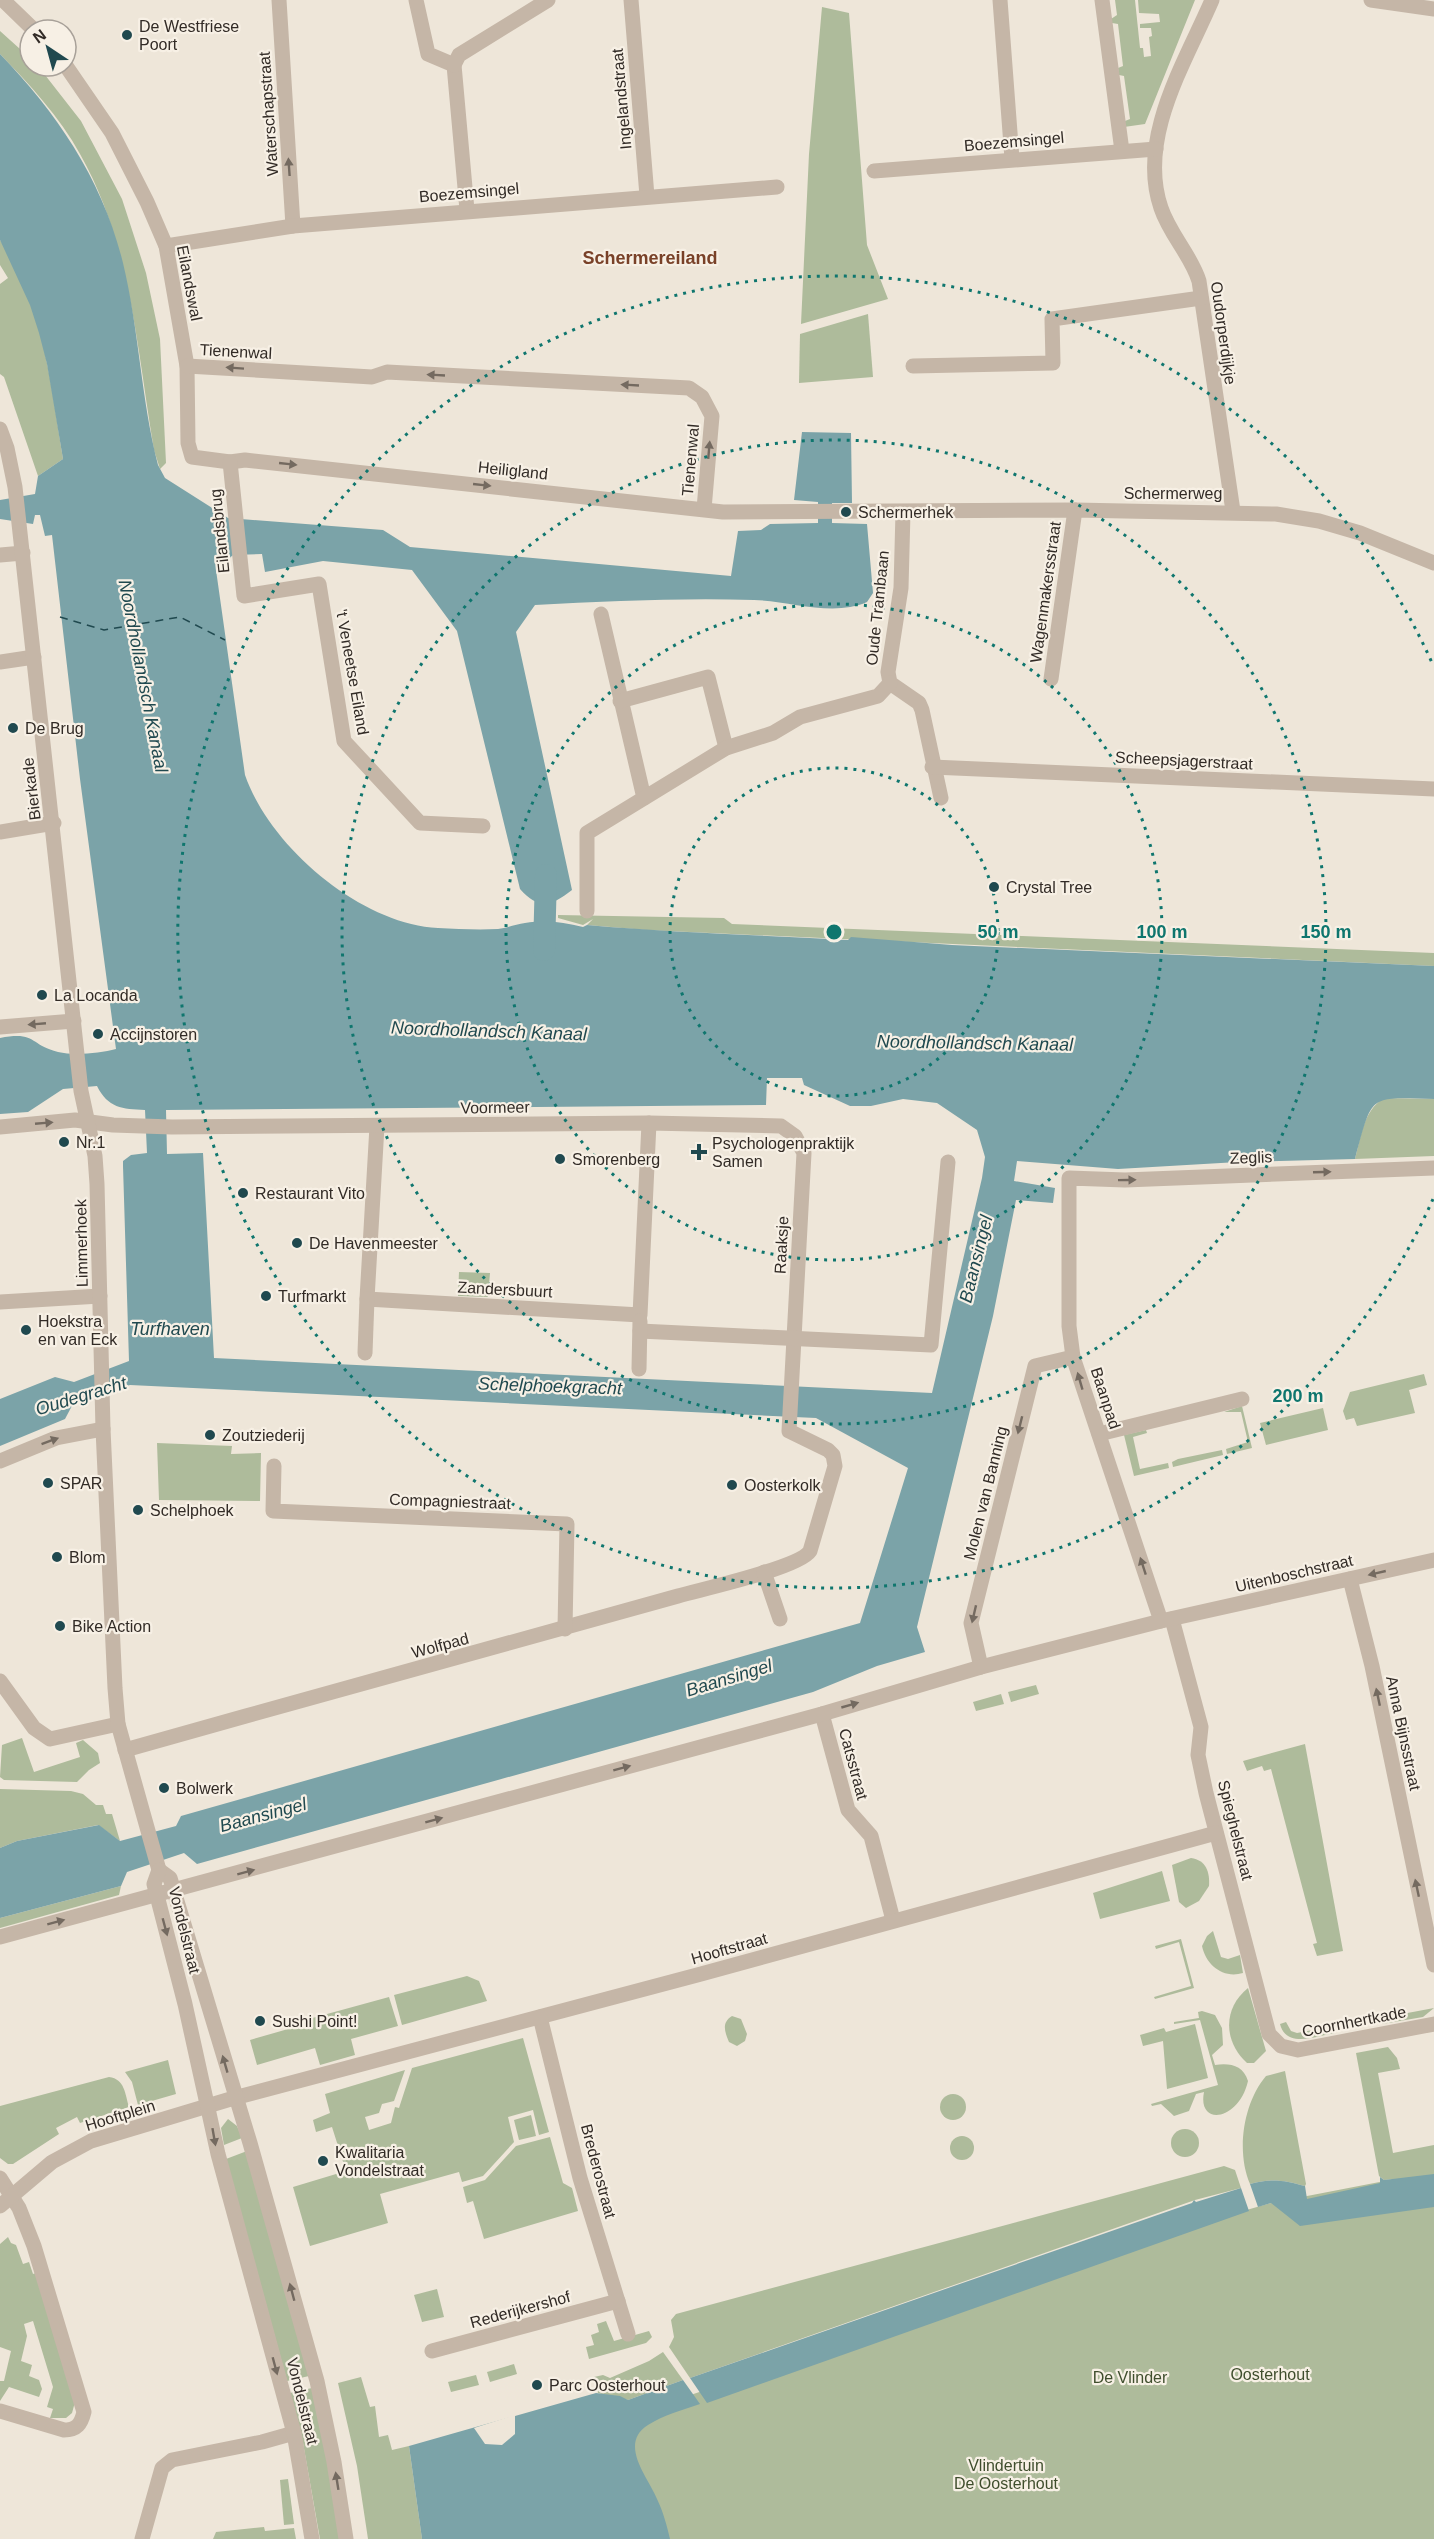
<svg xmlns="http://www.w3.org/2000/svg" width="1434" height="2539" font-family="Arial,sans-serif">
<rect width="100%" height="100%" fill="#eee6d9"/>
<g fill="#aebb9b">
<polygon points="1115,0 1135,0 1140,48 1143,48 1144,57 1151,56 1149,37 1152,36 1151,28 1140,28 1140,24 1160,22 1159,14 1139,13 1138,0 1195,0 1145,124 1124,127 1125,121 1130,119 1124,76 1119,75 1118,68 1123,66 1118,24 1112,23 1111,19 1117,15"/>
<polygon points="822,7 849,13 867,245 888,299 801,324 809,154"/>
<path d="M0,31l30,27v8h8l43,55 41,78 24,74 14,66 6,124 -6,6 -6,-19c-17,-100 -23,-206 -74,-296 -20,-37 -51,-70 -80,-100z"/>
<path d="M0,240c43,63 51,145 63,219l-25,17 -34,-99 -4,-3v-90l8,-6 -8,-13z"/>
<polygon points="868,314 873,377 799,383 800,334"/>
<polygon points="558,915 724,918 732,924 1434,953 1434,966 646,930 587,925 593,919 583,925 558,918"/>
<path d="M1384,1098l50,1v57l-79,3c6,-22 8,-48 29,-61z"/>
<polygon points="459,1272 490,1273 488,1297 458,1296"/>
<polygon points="1424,1374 1427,1385 1409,1390 1415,1413 1357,1426 1354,1418 1346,1420 1343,1411 1350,1392"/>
<polygon points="1242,1406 1252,1448 1227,1454 1226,1449 1248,1442 1241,1412 1224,1412"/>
<polygon points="1323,1408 1328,1430 1266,1445 1260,1423"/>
<polygon points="1146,1430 1147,1433 1133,1437 1140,1469 1168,1463 1169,1468 1134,1476 1124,1435"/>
<polygon points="157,1443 232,1446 231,1454 261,1453 260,1501 159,1500"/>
<polygon points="1222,1450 1223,1455 1173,1467 1172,1462 1178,1459"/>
<polygon points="1036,1685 1039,1694 1011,1702 1008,1692"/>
<polygon points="1001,1694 1004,1704 976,1711 973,1702"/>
<polygon points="22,1738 34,1772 80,1757 76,1743 83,1740 98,1753 100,1763 89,1770 77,1782 4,1780 0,1777 2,1745"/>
<polygon points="1305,1744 1343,1951 1317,1956 1313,1944 1317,1943 1271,1769 1264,1771 1262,1766 1247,1771 1243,1761"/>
<polygon points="0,1789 71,1791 83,1794 96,1805 103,1805 106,1814 112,1814 120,1841 98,1825 17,1841 0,1848"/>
<path d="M1191,1858c15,2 19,14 18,28l-10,15 -13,7 -7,-6 -7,-37z"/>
<polygon points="1162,1871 1170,1901 1100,1919 1093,1893"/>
<polygon points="121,1886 119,1895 0,1928 0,1918"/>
<path d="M1213,1931l8,26 7,2 12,-4 3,18c-20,6 -37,-8 -41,-27l5,-10z"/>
<polygon points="1181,1939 1194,1988 1155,1999 1154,1997 1191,1986 1179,1942 1156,1949 1155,1946"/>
<polygon points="467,1976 479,1981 487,2001 402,2025 394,1995"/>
<path d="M1248,1988l18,63 -12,12h-7c-24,-22 -24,-55 1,-75z"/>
<polygon points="389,1997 398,2026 351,2039 355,2055 320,2065 315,2048 257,2065 250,2040 288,2029 287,2025"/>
<polygon points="1434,2008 1423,2017 1382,2024 1381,2018"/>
<path d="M1202,2011l13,4 7,13 1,17 -11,10 3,10c15,-2 28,0 33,16 -9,40 -51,46 -44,11l-8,2 -7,17 -15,5 -13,-12 -9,2 -1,-2 67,-19 -18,-65 -26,4v-2l25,-4 -1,-6z"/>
<path d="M732,2016l9,3 6,15 -2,7 -8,5 -8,-4c-4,-10 -8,-19 3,-26z"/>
<path d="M1286,2022l5,9 6,2 37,-7 1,7c-18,3 -49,16 -55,-9z"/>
<polygon points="1195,2024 1208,2078 1167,2089 1163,2041 1143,2046 1140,2035 1164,2028 1166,2032"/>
<polygon points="523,2038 549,2132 539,2135 533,2110 508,2117 514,2142 483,2176 462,2182 459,2172 380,2194 388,2223 310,2246 293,2187 346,2171 332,2127 316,2132 313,2120 330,2113 325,2094 405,2070 394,2101 382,2104 379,2113 365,2117 369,2130 391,2123 395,2107 399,2108 412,2068"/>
<polygon points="1388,2047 1397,2058 1400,2069 1378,2073 1393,2153 1434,2145 1434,2539 444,2539 643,2411 1208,2221 1271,2203 1395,2179 1384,2180 1379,2176 1356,2053"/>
<polygon points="168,2060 176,2094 138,2105 132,2082 125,2072"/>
<path d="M1285,2071l21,113 -1,2c-21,-6 -34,-8 -55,-2 -14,-32 -7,-81 16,-108z"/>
<path d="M109,2077c16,2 16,17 20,30l-49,16 -3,-6 -21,11 3,6 -46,30h-5l-8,-6v-52z"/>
<circle cx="953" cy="2107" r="13"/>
<polygon points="531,2115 536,2136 519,2140 514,2120"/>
<polygon points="228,2119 237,2126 242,2138 224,2145 221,2128"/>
<circle cx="1185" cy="2143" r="14"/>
<circle cx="962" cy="2148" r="12"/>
<polygon points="550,2137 563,2183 572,2188 578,2211 484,2239 473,2201 467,2203 463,2187 485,2180 516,2146"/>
<polygon points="247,2151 309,2376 287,2381 226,2159"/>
<polygon points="1224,2166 1235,2170 1241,2188 1195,2200 690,2378 669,2347 674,2337 671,2320 676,2314"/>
<polygon points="8,2237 11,2243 16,2245 23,2264 29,2262 33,2274 36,2273 75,2402 72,2413 66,2418 50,2418 53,2409 47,2407 53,2387 33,2321 24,2324 27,2336 21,2361 32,2365 29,2376 39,2380 42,2389 39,2397 9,2387 0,2401 0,2381 4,2381 11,2351 0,2347 0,2244"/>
<polygon points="437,2289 444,2317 422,2322 414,2295"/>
<polygon points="606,2321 614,2341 649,2331 652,2337 646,2343 589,2359 586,2347 594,2345 591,2335 599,2332 597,2324"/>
<polygon points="663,2352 683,2380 628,2400 598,2393 594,2377 603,2375 610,2378 649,2361"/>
<polygon points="514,2364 517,2374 490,2382 487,2372"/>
<polygon points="476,2375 479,2385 451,2392 448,2382"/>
<polygon points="361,2377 370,2407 375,2406 379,2437 388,2435 392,2450 409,2446 422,2539 368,2539 357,2466 338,2383"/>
<polygon points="312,2388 325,2444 341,2539 320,2539 303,2443 290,2393"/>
<polygon points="288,2479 294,2524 284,2525 280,2480"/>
<polygon points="264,2527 265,2531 294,2528 296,2539 213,2539 216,2532"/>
</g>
<g fill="#7ba3a8" fill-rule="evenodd">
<path d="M0,54c58,60 103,127 123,209 16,66 18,136 35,202l7,13 63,40 155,12 27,17 321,29 7,-45 23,-1 9,-6 48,-1v-21l-24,-2 8,-68 49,1 1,70h-20v20l35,1 6,69 -6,9c-34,15 -77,-1 -113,-2 -73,-2 -146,1 -219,5l-19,27 56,258c-21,16 -32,21 -52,-1l-63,-258 -45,-61 -89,-9 -58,11 -3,-18 -29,1 -17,15 29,205c25,72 116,149 193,153 19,1 40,2 60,1 9,-1 18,-5 27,-6 20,-4 38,-1 58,4l4,-2c89,8 174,10 261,15l3,-3 101,8 482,21v133c-67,-2 -61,-5 -79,60l-117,3 -120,7 -101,-8 -3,20 41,7 -2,15 -37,-3 -23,116 -76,311 8,25 -48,14 -64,26 -616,172 -13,-11 -57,19 -6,14 -121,32v-70l17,-7 82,-16 21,16 56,-15 5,-10 679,-193 48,-155 -92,-50 -686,-33 -56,17 -9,17 -65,27v-47l55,-22 19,5 55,-21 -6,-195v-5l8,-6 16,-2 -2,-43c-23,-1 -37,-2 -48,-24l-34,3 -35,23 -28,2v-76c37,-7 29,7 58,14 17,4 42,1 58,-3l-36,-270 -28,-244 -7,1 -5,-21h-5l-2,9 -33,-5v-19l35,-6 3,-18 25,-17 -16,-95 -8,-31 -9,-28 -30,-65zM767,1078h35l2,7 46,21h21l32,-7 34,4 40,27 8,27 -3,21 -50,215 -718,-35 -11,-205 -36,1 -1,-44 600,-5z"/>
<path d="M1434,2174v33l-134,19 -29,-23 -13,4 -8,-23c21,-6 34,-4 55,2l2,13 73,-16v-6l4,3z"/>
<polygon points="1241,2188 1249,2211 707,2403 690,2378 1192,2203 1194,2200 1196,2202"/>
<path d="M683,2380l17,24c-18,6 -36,11 -52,21 -30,19 0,52 9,74 6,12 10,27 13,40h-248l-13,-93 187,-53 24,3 8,4z"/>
</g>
<polygon fill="#eee6d9" points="515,2415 515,2434 502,2445 485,2444 474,2428"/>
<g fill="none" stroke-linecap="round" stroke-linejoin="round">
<polyline stroke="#7ba3a8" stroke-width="22" points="544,950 546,875"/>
<polyline stroke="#20494f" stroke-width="1.5" stroke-dasharray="8 6" stroke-linecap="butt" points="60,617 104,630 180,617 225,640"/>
<g stroke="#c5b6a7" stroke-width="15">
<polyline points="3,0 34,30"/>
<polyline points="279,0 293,226"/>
<polyline points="416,0 428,54 454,65 467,210"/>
<polyline points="631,0 647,196"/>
<polyline points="1000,0 1012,159"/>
<polyline points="1102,0 1122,151"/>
<path d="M1212,0c-27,63 -75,138 -51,208 9,27 30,47 38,73l34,230"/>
<polyline points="454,65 459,55 548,0"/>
<polyline points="66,66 112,133 147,202 166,246 187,366 188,443 192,457 230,462 245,460 723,512 1075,510 1276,514 1319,521 1360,533 1434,563"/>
<polyline points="874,171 1156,149"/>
<polyline points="166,246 293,226 777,187"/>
<polyline points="187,366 372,377 387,372 689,388 702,397 712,416 704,509"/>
<polyline points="913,366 1053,363 1052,319 1201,298"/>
<polyline points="230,462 244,596 319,584 344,741 420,823 483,826"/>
<polyline points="903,512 901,588 888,672 890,683 919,703 922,710 941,798"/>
<polyline points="0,555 23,553"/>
<polyline points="601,614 644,798"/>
<polyline points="0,662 34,657"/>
<polyline points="1051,679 1075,510"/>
<polyline points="620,701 708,677 726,748"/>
<polyline points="932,767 1434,789"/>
<polyline points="0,832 54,823"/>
<polyline points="587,911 587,833 726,748 773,733 800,717 878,696 890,683"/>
<polyline points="0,1027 74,1021"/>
<polyline points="377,1126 367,1299 640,1315 649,1123"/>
<path d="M0,1127l75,-7 38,5 59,2 477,-4 132,3 14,10 9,17 -15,278 39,19 5,5 2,11 -25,85c-11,17 -108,38 -132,45 -185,51 -369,102 -553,154"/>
<polyline points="0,1302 100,1296"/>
<polyline points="640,1331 931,1345 948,1162"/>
<polyline points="365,1353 367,1299"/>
<polyline points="639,1369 640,1321"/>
<polyline points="1099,1434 1242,1399"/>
<polyline points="0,1461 56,1438 103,1429"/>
<polyline points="274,1466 273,1511 567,1524 565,1629"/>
<polyline points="764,1572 780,1619"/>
<polyline points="1350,1579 1372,1666 1434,1965"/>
<polyline points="1172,1619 1201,1727 1198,1755 1206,1793 1269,2034 1281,2046 1298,2050 1434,2024"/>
<polyline points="1161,1621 1073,1357 1069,1326 1069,1178 1125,1180 1434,1168"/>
<polyline points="981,1667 971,1623 1035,1366 1073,1357"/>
<polyline points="0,1681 34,1728 50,1739 118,1724"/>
<polyline points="822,1714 848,1810 871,1836 893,1920"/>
<polyline points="0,1937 822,1714 981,1667 1161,1621 1434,1560"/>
<polyline points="540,2017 580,2178 628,2334"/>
<path d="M0,2178l19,30 15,38 50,166c-3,12 -7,18 -20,18l-64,-19"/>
<polyline points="0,2206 52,2162 91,2141 234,2098 701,1974 1216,1833"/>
<polyline points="432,2351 618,2301"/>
<polyline points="142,2539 162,2468 172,2460 262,2442 294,2433"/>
</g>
<g stroke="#c5b6a7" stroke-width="15">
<polyline points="1371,0 1434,9"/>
<polyline points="0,429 7,448 15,487 81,1091 95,1156 97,1184 103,1429 115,1688 118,1724 159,1870"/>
<polyline points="159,1870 170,1878 250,2143 317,2381 334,2462 346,2539"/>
<polyline points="159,1870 154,1884 185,2004 218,2154 294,2433 312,2539"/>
</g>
</g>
<defs><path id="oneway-solid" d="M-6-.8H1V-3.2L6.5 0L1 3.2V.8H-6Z" transform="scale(1.5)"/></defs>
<g fill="#746a60">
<use href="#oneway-solid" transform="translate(289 167) rotate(-94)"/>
<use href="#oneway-solid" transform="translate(235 368) rotate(-176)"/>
<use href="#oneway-solid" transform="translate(436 375) rotate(-177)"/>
<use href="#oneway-solid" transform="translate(630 385) rotate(-177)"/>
<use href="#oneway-solid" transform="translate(709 450) rotate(-85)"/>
<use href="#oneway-solid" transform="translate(288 464) rotate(6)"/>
<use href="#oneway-solid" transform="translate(482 485) rotate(6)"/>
<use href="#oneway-solid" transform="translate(37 1024) rotate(175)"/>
<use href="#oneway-solid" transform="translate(44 1123) rotate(-5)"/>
<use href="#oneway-solid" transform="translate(1322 1172) rotate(-2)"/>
<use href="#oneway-solid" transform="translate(1127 1180) rotate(-1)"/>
<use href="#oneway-solid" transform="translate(1080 1381) rotate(-106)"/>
<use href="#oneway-solid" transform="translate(1020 1425) rotate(104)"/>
<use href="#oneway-solid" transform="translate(50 1441) rotate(-20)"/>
<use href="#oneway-solid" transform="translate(1143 1566) rotate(-108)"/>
<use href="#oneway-solid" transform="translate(1377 1573) rotate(167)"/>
<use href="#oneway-solid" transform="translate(974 1614) rotate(103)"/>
<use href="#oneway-solid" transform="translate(1378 1697) rotate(-102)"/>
<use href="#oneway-solid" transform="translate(850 1705) rotate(-16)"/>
<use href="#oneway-solid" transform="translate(622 1768) rotate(-15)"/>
<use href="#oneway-solid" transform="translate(434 1820) rotate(-15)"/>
<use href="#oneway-solid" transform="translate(246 1872) rotate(-15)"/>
<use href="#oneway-solid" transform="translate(1417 1888) rotate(-102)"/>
<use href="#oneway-solid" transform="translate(56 1922) rotate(-15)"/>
<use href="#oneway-solid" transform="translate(165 1927) rotate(75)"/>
<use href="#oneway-solid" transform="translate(225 2064) rotate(-106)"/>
<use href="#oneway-solid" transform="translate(214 2137) rotate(80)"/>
<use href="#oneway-solid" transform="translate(292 2292) rotate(-105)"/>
<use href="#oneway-solid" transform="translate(275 2366) rotate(75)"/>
<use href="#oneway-solid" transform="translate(337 2481) rotate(-99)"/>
</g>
<g fill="none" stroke="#0f766e" stroke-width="3" stroke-dasharray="3 6">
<circle cx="834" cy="932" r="164"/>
<circle cx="834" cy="932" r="328"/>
<circle cx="834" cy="932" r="492"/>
<path d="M1433 1199A656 656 0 1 1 1433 665"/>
</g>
<g fill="#20494f" stroke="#f7f0e5" stroke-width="2">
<circle cx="127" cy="35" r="6"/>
<circle cx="846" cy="512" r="6"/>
<circle cx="13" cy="728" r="6"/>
<circle cx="994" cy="887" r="6"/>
<circle cx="42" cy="995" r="6"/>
<circle cx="98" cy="1034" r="6"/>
<circle cx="64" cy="1142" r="6"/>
<path d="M696 1143h6v6h6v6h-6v6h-6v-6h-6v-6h6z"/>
<circle cx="560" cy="1159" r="6"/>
<circle cx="243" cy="1193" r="6"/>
<circle cx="297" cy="1243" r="6"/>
<circle cx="266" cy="1296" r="6"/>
<circle cx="26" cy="1330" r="6"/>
<circle cx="210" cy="1435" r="6"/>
<circle cx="48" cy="1483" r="6"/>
<circle cx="732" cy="1485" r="6"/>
<circle cx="138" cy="1510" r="6"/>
<circle cx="57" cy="1557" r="6"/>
<circle cx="60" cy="1626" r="6"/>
<circle cx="164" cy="1788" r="6"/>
<circle cx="260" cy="2021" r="6"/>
<circle cx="323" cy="2161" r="6"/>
<circle cx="537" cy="2385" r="6"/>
</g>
<g text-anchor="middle" stroke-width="4.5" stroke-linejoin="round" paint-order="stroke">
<g font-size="16" fill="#322b26" stroke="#f7f0e5" text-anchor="start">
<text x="139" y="32">De Westfriese<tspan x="139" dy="18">Poort</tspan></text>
<text x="858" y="518">Schermerhek</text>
<text x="25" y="734">De Brug</text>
<text x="1006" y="893">Crystal Tree</text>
<text x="54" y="1001">La Locanda</text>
<text x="110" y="1040">Accijnstoren</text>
<text x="76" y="1148">Nr.1</text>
<text x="712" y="1149">Psychologenpraktijk<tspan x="712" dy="18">Samen</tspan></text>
<text x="572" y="1165">Smorenberg</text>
<text x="255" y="1199">Restaurant Vito</text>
<text x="309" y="1249">De Havenmeester</text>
<text x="278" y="1302">Turfmarkt</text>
<text x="38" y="1327">Hoekstra<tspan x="38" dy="18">en van Eck</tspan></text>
<text x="222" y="1441">Zoutziederij</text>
<text x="60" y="1489">SPAR</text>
<text x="744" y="1491">Oosterkolk</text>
<text x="150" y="1516">Schelphoek</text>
<text x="69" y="1563">Blom</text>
<text x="72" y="1632">Bike Action</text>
<text x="176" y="1794">Bolwerk</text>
<text x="272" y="2027">Sushi Point!</text>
<text x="335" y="2158">Kwalitaria<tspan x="335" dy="18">Vondelstraat</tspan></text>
<text x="549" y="2391">Parc Oosterhout</text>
</g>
<g font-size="16" fill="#322b26" stroke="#f7f0e5">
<text transform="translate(621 99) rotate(-95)" y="6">Ingelandstraat</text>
<text transform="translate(268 114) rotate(-94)" y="6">Waterschapstraat</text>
<text transform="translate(1014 141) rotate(-5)" y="6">Boezemsingel</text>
<text transform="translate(469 192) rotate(-5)" y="6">Boezemsingel</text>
<text transform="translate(190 283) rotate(79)" y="6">Eilandswal</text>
<text transform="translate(1224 333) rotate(82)" y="6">Oudorperdijkje</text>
<text transform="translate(236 351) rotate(3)" y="6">Tienenwal</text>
<text transform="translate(690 460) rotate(-85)" y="6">Tienenwal</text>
<text transform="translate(513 470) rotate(6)" y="6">Heiligland</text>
<text x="1173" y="499">Schermerweg</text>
<text transform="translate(219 531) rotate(-96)" y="6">Eilandsbrug</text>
<text transform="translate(1045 592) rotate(-82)" y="6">Wagenmakersstraat</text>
<text transform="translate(877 608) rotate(-84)" y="6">Oude Trambaan</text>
<text transform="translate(353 672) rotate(80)" y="6">'t Veneetse Eiland</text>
<text transform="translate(1184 760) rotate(3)" y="6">Scheepsjagerstraat</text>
<text transform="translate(31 789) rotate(-97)" y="6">Bierkade</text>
<text transform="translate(495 1107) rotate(-1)" y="6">Voormeer</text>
<text transform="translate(1251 1157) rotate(-2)" y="6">Zeglis</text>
<text transform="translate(81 1243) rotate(-91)" y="6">Limmerhoek</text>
<text transform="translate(781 1245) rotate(-87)" y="6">Raaksje</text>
<text transform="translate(505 1289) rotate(3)" y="6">Zandersbuurt</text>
<text transform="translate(1106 1398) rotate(72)" y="6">Baanpad</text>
<text transform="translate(985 1493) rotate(-76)" y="6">Molen van Banning</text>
<text transform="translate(450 1501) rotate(2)" y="6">Compagniestraat</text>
<text transform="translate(1294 1573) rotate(-13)" y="6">Uitenboschstraat</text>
<text transform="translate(440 1645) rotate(-15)" y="6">Wolfpad</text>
<text transform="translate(1404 1733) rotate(78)" y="6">Anna Bijnsstraat</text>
<text transform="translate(854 1764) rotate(75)" y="6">Catsstraat</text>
<text transform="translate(1236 1830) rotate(76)" y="6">Spieghelstraat</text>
<text transform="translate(185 1930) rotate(76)" y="6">Vondelstraat</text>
<text transform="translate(729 1948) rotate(-16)" y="6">Hooftstraat</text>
<text transform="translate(1354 2021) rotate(-11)" y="6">Coornhertkade</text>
<text transform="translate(120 2115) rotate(-17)" y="6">Hooftplein</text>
<text transform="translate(599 2171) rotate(75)" y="6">Brederostraat</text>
<text transform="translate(520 2309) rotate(-15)" y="6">Rederijkershof</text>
<text transform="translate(303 2401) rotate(76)" y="6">Vondelstraat</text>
</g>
<g font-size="16" fill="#3f4e2d" stroke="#f7f0e5">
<text x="1270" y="2380">Oosterhout</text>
<text x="1130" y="2383">De Vlinder</text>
<text x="1006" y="2471">Vlindertuin<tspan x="1006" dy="18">De Oosterhout</tspan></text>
</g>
<g font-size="18" font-weight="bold" fill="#794128" stroke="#f7f0e5">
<text x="650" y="264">Schermereiland</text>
</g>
<g font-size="18" font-style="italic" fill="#20494f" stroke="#f7f0e5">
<text transform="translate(143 676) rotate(79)" y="6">Noordhollandsch Kanaal</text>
<text transform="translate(489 1031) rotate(2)" y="6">Noordhollandsch Kanaal</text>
<text transform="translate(975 1043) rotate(1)" y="6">Noordhollandsch Kanaal</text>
<text transform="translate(976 1259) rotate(-76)" y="6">Baansingel</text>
<text x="170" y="1335">Turfhaven</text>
<text transform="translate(550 1386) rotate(2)" y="6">Schelphoekgracht</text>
<text transform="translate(81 1396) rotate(-17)" y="6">Oudegracht</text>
<text transform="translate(729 1678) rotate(-17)" y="6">Baansingel</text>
<text transform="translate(263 1815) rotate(-15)" y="6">Baansingel</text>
</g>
</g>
<circle cx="834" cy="932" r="9" fill="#0f766e" stroke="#f7f0e5" stroke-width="3"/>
<g font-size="18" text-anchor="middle" font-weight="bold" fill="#0f766e" stroke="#f7f0e5" stroke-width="4.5" stroke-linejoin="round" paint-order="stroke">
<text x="998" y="938">50 m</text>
<text x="1162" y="938">100 m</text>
<text x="1326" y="938">150 m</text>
<text x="1298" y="1402">200 m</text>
</g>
<g transform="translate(48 48) rotate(324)"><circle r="28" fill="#f7f0e5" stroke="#a8a199" stroke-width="1.5"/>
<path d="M0-4.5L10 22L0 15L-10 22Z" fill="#20494f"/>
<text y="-9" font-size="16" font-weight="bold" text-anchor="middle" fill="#322b26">N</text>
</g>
</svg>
